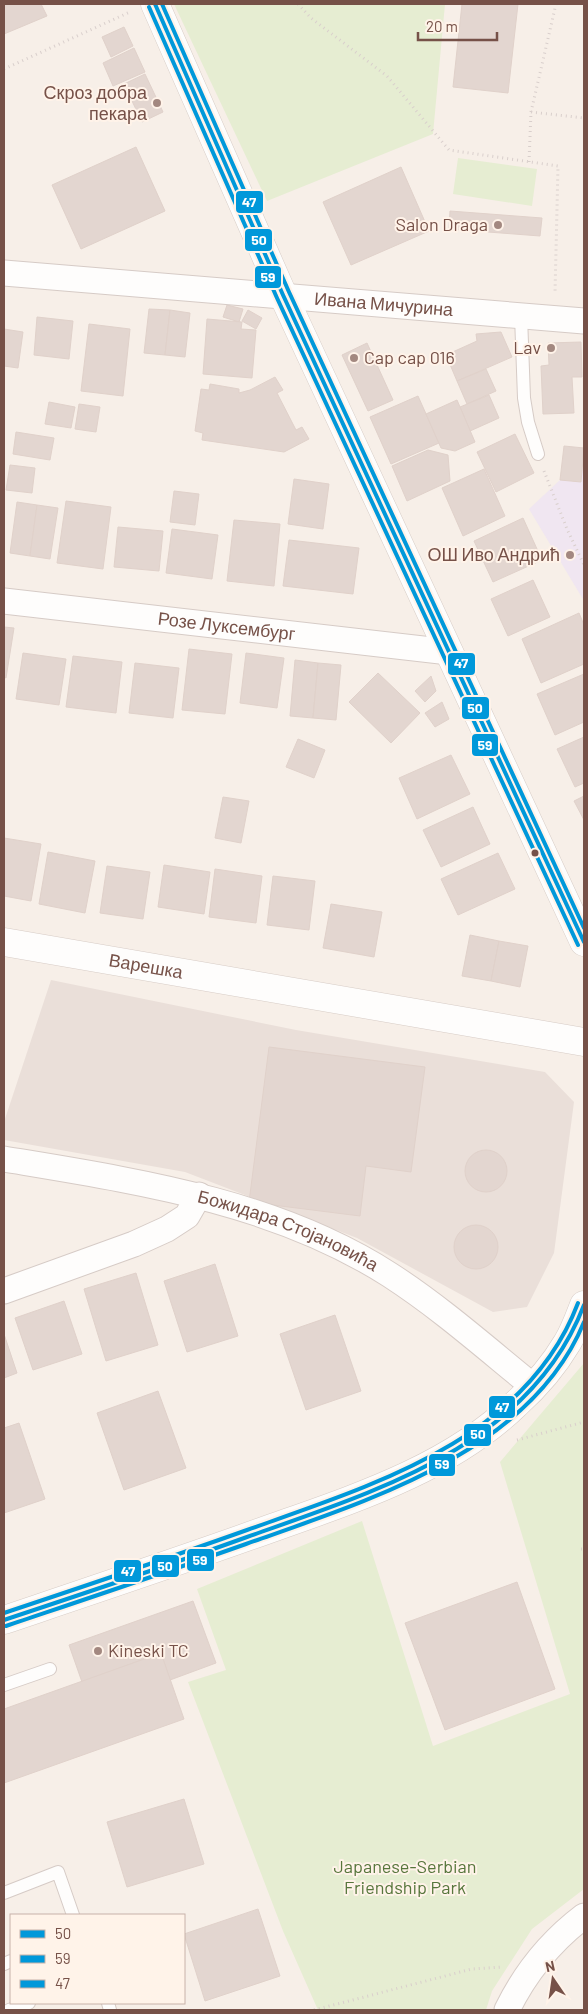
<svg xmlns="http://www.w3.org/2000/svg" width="588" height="2014" font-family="Barlow,sans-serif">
<rect width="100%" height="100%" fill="#f7efe8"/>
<polygon fill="#eadfd9" points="51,980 296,1030 545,1072 574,1102 554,1253 527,1307 493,1312 357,1238 185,1172 4,1140 4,1122"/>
<polygon fill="#f0e6f1" points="584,451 584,601 529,509 560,480 581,482"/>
<g fill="#e6edd2">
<polygon points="174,4 445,4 433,134 267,201"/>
<polygon points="458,158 537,169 532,206 453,194"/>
<polygon points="584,1363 584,1889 532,1929 492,1991 486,2010 318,2010 283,1931 188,1682 226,1670 197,1589 362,1521 433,1746 570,1694 500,1462"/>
</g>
<g fill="#e3d6d0" stroke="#e0d1ca">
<polygon points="4,4 41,4 47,16 4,34"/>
<polygon points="462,4 518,4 508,93 453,87"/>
<polygon points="124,27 133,46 111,57 102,37"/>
<polygon points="134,48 145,72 113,86 103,63"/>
<polygon points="145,74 163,112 142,122 124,84"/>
<polygon points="136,147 165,211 81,249 52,185"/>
<polygon points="401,167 429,231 351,265 323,202"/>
<polygon points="450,211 542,218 540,236 449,229"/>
<polygon points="227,305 243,309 239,322 223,317"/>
<polygon points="149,309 170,310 165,355 144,353"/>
<polygon points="170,310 190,313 185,357 165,355"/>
<polygon points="248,310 262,318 256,329 242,321"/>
<polygon points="37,317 73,321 69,359 34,355"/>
<polygon points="207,319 242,322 241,329 256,330 252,378 203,374"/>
<polygon points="89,324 130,329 123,396 81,391"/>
<polygon points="4,329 23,332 18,368 4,366"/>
<polygon points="501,332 512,357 457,381 446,355 477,341 476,334"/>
<polygon points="581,342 582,377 572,377 574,413 543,414 541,366 549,365 548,343"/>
<polygon points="367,343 393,400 368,411 342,355"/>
<polygon points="486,369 496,391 467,404 457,381"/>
<polygon points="275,377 283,390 277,393 296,430 302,427 309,439 284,452 202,440 203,433 195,431 201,389 209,390 210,384 239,389 239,393 250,390"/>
<polygon points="489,395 499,418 470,431 460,407"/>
<polygon points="418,396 439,443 391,464 370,417"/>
<polygon points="457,400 475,442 455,451 441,448 426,414"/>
<polygon points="49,402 75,407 71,428 45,424"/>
<polygon points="79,404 100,407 96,432 75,429"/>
<polygon points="16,432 54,438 50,460 13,454"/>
<polygon points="515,434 534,473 496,492 477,452"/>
<polygon points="564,446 584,448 581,482 560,480"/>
<polygon points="428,450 448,455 450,481 407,501 392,466"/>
<polygon points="10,465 35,468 32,493 6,490"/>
<polygon points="484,469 505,516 463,536 442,488"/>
<polygon points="294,479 329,484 323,529 288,524"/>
<polygon points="174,491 199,494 195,525 170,522"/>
<polygon points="66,501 111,507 103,569 57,563"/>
<polygon points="17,502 37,505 30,556 10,553"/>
<polygon points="37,505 58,508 50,559 30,556"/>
<polygon points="523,518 542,560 493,582 474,541"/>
<polygon points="234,520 280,524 274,586 227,581"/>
<polygon points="118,527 163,531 159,571 114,567"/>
<polygon points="172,529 218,535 212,579 166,573"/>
<polygon points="289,540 359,548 353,594 283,586"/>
<polygon points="533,580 550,617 508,636 491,599"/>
<polygon points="579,613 584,625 584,664 541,683 522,639"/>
<polygon points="4,627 14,628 6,678 4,677"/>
<polygon points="189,649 232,654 225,714 182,710"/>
<polygon points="23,653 66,659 59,705 16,699"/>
<polygon points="246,653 284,658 277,708 240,703"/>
<polygon points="73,656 122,662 116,713 66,707"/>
<polygon points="295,660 318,663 313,718 290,716"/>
<polygon points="135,663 179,668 173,718 129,713"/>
<polygon points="318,663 341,665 336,720 313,718"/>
<polygon points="378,673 420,713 391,743 349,702"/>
<polygon points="584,674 584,722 555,735 537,694"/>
<polygon points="431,676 436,691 425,702 415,691"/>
<polygon points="442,702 449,719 435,727 425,713"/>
<polygon points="584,737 584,783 575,787 557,749"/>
<polygon points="298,739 325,750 314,778 286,767"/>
<polygon points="451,755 470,794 417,819 399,778"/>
<polygon points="584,796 584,820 574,801"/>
<polygon points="223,797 249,801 241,843 215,838"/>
<polygon points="473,807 490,844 441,867 423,830"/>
<polygon points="4,838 41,844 31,901 4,896"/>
<polygon points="48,852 95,861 85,913 39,904"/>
<polygon points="498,853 515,889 458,915 441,879"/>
<polygon points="164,865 210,872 204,914 158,907"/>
<polygon points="107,866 150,872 143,919 100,913"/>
<polygon points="215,869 262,876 256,923 209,917"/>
<polygon points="273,876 315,881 309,930 267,925"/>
<polygon points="331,904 382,912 374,957 323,948"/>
<polygon points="470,935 499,941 491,981 462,976"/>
<polygon points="499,941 528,946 520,987 491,981"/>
<polygon points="269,1047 425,1067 411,1172 366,1166 360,1216 249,1202"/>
<circle cx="486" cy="1171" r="21"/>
<circle cx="476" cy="1247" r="22"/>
<polygon points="215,1264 238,1336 187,1352 164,1281"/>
<polygon points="136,1273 158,1345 106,1361 84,1289"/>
<polygon points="64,1301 82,1354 33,1370 15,1318"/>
<polygon points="335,1315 361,1391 306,1410 280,1334"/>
<polygon points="4,1334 17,1373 4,1378"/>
<polygon points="158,1391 186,1468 124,1490 97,1413"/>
<polygon points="19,1423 45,1499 4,1513 4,1428"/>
<polygon points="517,1582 555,1689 445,1730 405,1623"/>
<polygon points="193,1601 216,1663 170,1680 161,1653 82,1682 69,1645"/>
<polygon points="161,1653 184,1719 4,1783 4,1709"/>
<polygon points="184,1799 204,1864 127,1887 107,1822"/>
<polygon points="258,1909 280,1976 205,2001 184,1934"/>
</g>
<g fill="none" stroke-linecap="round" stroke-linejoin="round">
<g stroke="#d6cbc6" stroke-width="14">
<g id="lane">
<polyline points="521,316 524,398 528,422 538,454"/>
<polyline points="4,1685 50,1669"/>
<polyline points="4,1893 58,1872 73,1915"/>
<polyline points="4,1964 11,1961"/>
<polyline points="108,2003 110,2010"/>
<polyline points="9,2010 29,2003"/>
</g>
</g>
<g stroke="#d6cbc6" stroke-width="27">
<g id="street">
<path id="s1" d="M4,273l580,48"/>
<path id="s2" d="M4,601l445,51"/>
<path id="s3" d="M4,1159c132,22 271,42 386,116 51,33 97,74 144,112"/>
<polyline points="4,1291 134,1244 167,1229 187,1216 199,1195"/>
<path d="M507,2010c18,-37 44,-69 77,-94"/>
</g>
</g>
<g stroke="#d7ccc6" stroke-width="29">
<g id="secondary">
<polyline points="155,4 283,295 584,942"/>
<path id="s4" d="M4,942l580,100"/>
<path d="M4,1620c89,-30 179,-60 268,-92 85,-30 178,-60 244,-124 19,-17 38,-39 51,-61 7,-11 12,-25 17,-38"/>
</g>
</g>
<g stroke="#d9cfcc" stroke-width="3" stroke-dasharray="1 4" stroke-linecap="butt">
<polyline points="298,4 311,18 387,76 449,150 558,166 555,293"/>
<polyline points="4,69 130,12"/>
<polyline points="531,112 584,118"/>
<polyline points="529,162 531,112 556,4"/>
<polyline points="544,471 567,529 584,565"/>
<polyline points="517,1440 584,1422"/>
<polyline points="581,1549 584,1549"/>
<polyline points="314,2010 472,1969 502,1967"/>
</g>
<use href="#lane" stroke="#fefdfc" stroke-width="12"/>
<use href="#street" stroke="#fefdfc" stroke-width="25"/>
<use href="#secondary" stroke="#fefdfc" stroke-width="28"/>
<g stroke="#fff3e9" stroke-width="8">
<g id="bus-1">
<polyline points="155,4 283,295 584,942"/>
<path d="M4,1620c81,-27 163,-54 243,-83 129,-46 283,-91 337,-232"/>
</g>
</g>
<g stroke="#fff3e9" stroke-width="8">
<g id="bus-2">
<polyline points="149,7 277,298 578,945"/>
<path d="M6,1626c80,-27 161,-54 240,-82 121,-43 285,-92 338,-222"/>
</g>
</g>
<g stroke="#fff3e9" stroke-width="8">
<g id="bus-3">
<polyline points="162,4 289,292 584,928"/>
<path d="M4,1613c81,-27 162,-54 243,-83 126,-45 279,-90 331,-227"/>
</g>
</g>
<use href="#bus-1" stroke="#0098da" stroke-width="4"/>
<use href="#bus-2" stroke="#0098da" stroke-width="4"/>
<use href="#bus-3" stroke="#0098da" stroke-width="4"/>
</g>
<g fill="#a38880" stroke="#fff3e9" stroke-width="2">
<circle cx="157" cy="103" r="5"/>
<circle cx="498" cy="225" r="5"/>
<circle cx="551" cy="348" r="5"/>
<circle cx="354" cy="358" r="5"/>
<circle cx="570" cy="555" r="5"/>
<circle cx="98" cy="1651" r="5"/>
</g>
<circle fill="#765148" stroke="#fff3e9" stroke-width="2" cx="535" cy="853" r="4.5"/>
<g text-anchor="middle" stroke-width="4" stroke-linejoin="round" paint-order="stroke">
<g font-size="18" fill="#765148" stroke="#fff3e9" text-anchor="end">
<text x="147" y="99">Скроз добра<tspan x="147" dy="21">пекара</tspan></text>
<text x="488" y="231">Salon Draga</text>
<text x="541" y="354">Lav</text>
<text x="364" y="364" text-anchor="start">Cap cap 016</text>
<text x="560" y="561">ОШ Иво Андрић</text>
<text x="108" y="1657" text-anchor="start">Kineski TC</text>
</g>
<g font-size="18" fill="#765148" stroke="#fff3e9">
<text dy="6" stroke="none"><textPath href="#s1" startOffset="381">Ивана Мичурина</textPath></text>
<text dy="6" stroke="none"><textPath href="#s2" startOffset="224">Розе Луксембург</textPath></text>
<text dy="6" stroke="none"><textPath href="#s4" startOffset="144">Варешка</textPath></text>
<text dy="6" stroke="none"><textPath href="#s3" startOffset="294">Божидара Стојановића</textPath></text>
</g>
<g font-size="18" fill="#57763c" stroke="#fff3e9">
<text x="405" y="1873">Japanese-Serbian<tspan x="405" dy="21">Friendship Park</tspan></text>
</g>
</g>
<g stroke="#fff3e9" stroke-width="2">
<rect x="235" y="190" width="29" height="24" rx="5" fill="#0098da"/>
<rect x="244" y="228" width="29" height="24" rx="5" fill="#0098da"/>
<rect x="254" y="265" width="28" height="24" rx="5" fill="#0098da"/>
<rect x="447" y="652" width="29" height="24" rx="5" fill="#0098da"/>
<rect x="461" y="696" width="29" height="24" rx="5" fill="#0098da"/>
<rect x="471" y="733" width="28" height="24" rx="5" fill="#0098da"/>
<rect x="488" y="1395" width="28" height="24" rx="5" fill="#0098da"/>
<rect x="463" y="1423" width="29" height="24" rx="5" fill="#0098da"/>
<rect x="428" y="1453" width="28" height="24" rx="5" fill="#0098da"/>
<rect x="186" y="1548" width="29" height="24" rx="5" fill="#0098da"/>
<rect x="151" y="1554" width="29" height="24" rx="5" fill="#0098da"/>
<rect x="113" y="1559" width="29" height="24" rx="5" fill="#0098da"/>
</g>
<g font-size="14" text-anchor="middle" font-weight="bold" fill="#fff">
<text x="249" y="207">47</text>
<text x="259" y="245">50</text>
<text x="268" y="282">59</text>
<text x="461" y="668">47</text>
<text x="475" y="713">50</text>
<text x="485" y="750">59</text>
<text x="502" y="1412">47</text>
<text x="478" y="1439">50</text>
<text x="442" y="1469">59</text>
<text x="200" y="1565">59</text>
<text x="165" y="1571">50</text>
<text x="128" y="1576">47</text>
</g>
<rect width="588" height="2014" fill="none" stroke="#765148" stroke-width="10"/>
<rect x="10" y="1914" width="175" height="90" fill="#fff3e9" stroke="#c8b2a9"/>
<rect x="20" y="1930" width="25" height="8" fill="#0098da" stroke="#c8b2a9"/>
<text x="55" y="1939" font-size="15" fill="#765148">50</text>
<rect x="20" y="1955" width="25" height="8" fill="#0098da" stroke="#c8b2a9"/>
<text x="55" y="1964" font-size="15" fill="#765148">59</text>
<rect x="20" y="1980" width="25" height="8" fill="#0098da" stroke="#c8b2a9"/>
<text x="55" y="1989" font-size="15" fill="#765148">47</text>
<g transform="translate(553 1979) rotate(347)" stroke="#fff3e9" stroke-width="4" paint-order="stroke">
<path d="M0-4L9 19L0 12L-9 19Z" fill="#765148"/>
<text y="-8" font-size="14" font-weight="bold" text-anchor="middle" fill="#765148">N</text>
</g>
<path d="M418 32v8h79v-8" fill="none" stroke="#765148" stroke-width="2.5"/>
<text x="426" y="32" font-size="15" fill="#765148" stroke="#fff3e9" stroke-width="4" paint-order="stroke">20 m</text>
</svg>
